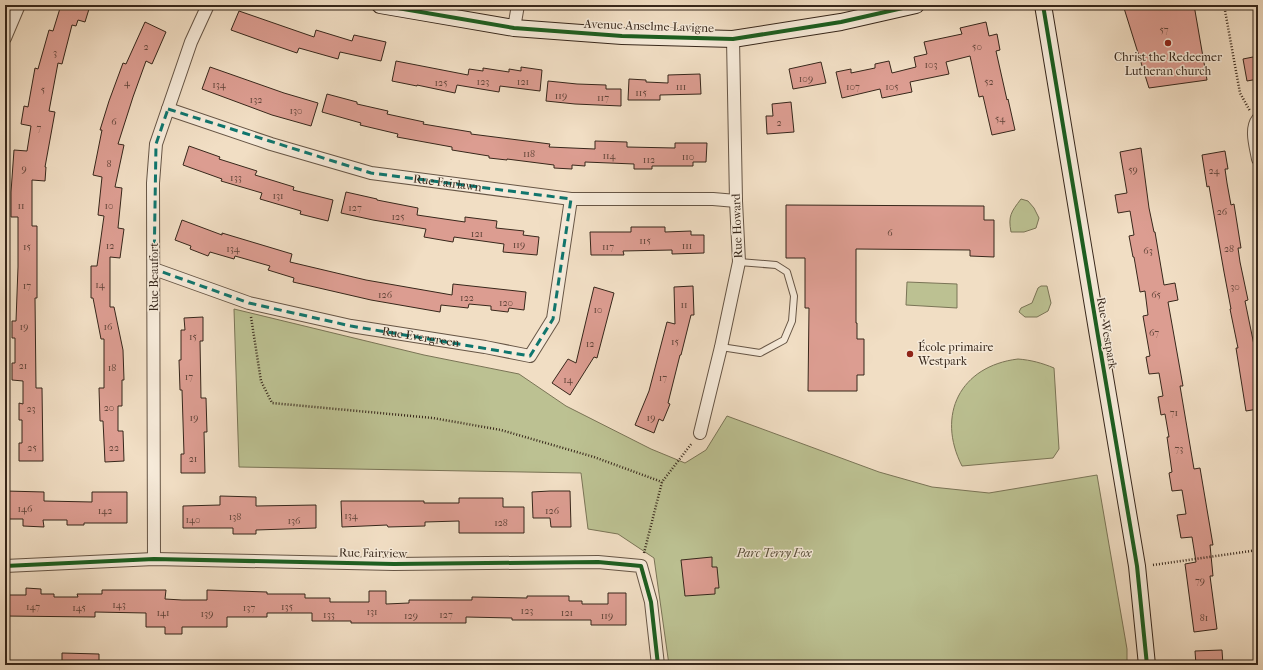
<svg xmlns="http://www.w3.org/2000/svg" width="1263" height="670" font-family="'IM FELL French Canon',serif">
<rect width="100%" height="100%" fill="#f1dec4"/>
<filter id="stains"><feTurbulence type="fractalNoise" baseFrequency=".005" numOctaves="4"/><feColorMatrix values="0 0 0 0 .2 0 0 0 0 .09 0 0 0 0 .02 0 0 0 .5 -.17"/></filter>
<radialGradient id="worn" r=".72"><stop offset=".6" stop-color="#630" stop-opacity="0"/><stop offset="1" stop-color="#630" stop-opacity=".3"/></radialGradient>
<g fill="#bcc192" stroke="#7a7456">
<path d="M1021,199l7,2 6,7 5,10 -3,10 -12,4h-13c-3,-16 0,-20 10,-33z"/>
<polygon points="907,282 957,284 957,308 906,305"/>
<polygon points="1041,286 1047,286 1051,303 1048,311 1037,317 1025,317 1019,312 1021,308 1032,303 1038,288"/>
<polygon points="234,309 424,355 519,374 566,406 651,449 685,463 706,450 727,416 879,472 932,487 989,493 1097,475 1127,649 1127,665 669,665 654,558 618,534 588,529 581,473 239,467"/>
<path d="M1018,359c13,1 24,4 36,9l5,81 -6,9 -91,8c-26,-51 -2,-100 56,-107z"/>
</g>
<g fill="#dc9d91" stroke="#37271b">
<polygon points="61,5 78,5 89,9 85,22 78,20 76,26 72,25 62,64 58,63 49,111 55,112 45,167 46,167 45,181 32,180 32,226 37,226 37,298 35,298 36,388 42,388 43,461 19,461 19,443 22,443 22,420 19,420 19,403 23,404 23,381 12,380 12,363 15,363 15,338 12,338 12,321 16,321 18,267 18,217 11,217 11,192 14,150 27,151 31,126 21,124 24,106 28,107 35,68 38,69 49,30 53,31"/>
<polygon points="1123,5 1194,5 1207,80 1149,88"/>
<polygon points="239,11 314,37 316,30 352,41 354,35 386,42 381,61 340,52 338,59 299,48 297,53 259,40 231,30"/>
<polygon points="145,22 166,32 152,64 146,61 133,97 118,144 124,145 115,187 122,188 118,228 124,229 120,258 110,257 110,307 114,307 123,350 124,380 122,380 122,406 118,406 118,431 123,431 124,461 105,462 103,421 100,421 99,388 104,388 104,339 101,339 93,298 91,298 91,266 97,266 104,216 98,215 102,177 93,175 102,130 100,130 109,101 123,63 126,64"/>
<polygon points="986,22 989,36 997,34 1000,50 996,51 1007,100 1008,99 1015,130 992,135 983,96 979,97 970,56 946,62 949,74 910,82 912,92 882,98 880,89 842,98 836,72 851,69 851,73 875,68 875,64 889,61 892,73 916,67 914,57 927,54 924,42 962,34 960,28"/>
<polygon points="1258,56 1258,79 1247,81 1243,59"/>
<polygon points="396,61 468,75 469,69 483,71 483,68 509,72 509,69 521,71 521,67 542,70 540,91 500,86 499,92 457,85 455,93 417,85 417,86 392,81"/>
<polygon points="821,62 826,83 793,89 789,69"/>
<polygon points="210,67 284,93 318,103 311,126 272,115 202,89"/>
<polygon points="700,74 701,94 660,95 660,100 628,100 629,79 646,80 646,82 668,83 668,75"/>
<polygon points="548,81 577,84 606,85 606,89 621,89 621,106 575,104 546,101"/>
<polygon points="327,94 357,102 357,104 388,111 387,114 424,122 423,124 471,132 471,134 550,144 549,147 595,149 595,141 627,142 627,147 675,148 675,143 707,143 706,162 693,162 693,166 652,166 652,169 634,169 634,164 585,162 585,166 572,165 572,169 554,168 554,165 507,159 507,160 489,158 489,156 452,150 452,147 397,137 398,134 360,125 361,123 322,112"/>
<polygon points="791,102 794,132 767,134 766,116 773,116 772,104"/>
<polygon points="189,146 220,157 219,159 257,171 255,175 294,187 293,190 333,200 328,221 300,214 301,211 260,199 262,193 221,181 222,179 183,165"/>
<polygon points="1141,148 1149,208 1154,232 1155,232 1164,285 1175,283 1178,300 1168,302 1183,386 1180,386 1194,469 1200,468 1213,545 1210,545 1213,576 1210,576 1217,629 1194,632 1185,564 1196,562 1192,537 1181,538 1177,515 1186,514 1182,490 1172,491 1169,473 1172,472 1167,437 1169,437 1165,414 1161,415 1158,397 1163,396 1159,373 1149,374 1146,357 1150,356 1143,316 1148,315 1145,291 1140,292 1134,257 1133,257 1129,236 1134,235 1130,211 1118,213 1115,195 1127,193 1120,152"/>
<polygon points="1225,151 1228,169 1225,169 1227,183 1231,205 1234,204 1241,248 1238,248 1240,262 1248,300 1245,301 1254,345 1257,345 1258,351 1258,409 1246,411 1236,348 1238,348 1230,309 1231,309 1224,272 1209,186 1207,187 1202,155"/>
<polygon points="346,192 377,199 377,200 418,208 417,215 465,222 465,217 497,221 496,228 524,231 523,235 539,237 537,255 503,252 504,244 454,237 453,242 424,237 426,229 373,220 341,213"/>
<polygon points="786,205 984,206 984,220 994,220 994,257 970,256 970,250 856,249 856,323 857,323 857,339 864,339 864,375 857,375 857,391 808,391 809,308 805,308 805,258 786,258"/>
<polygon points="182,220 222,235 222,233 292,254 290,262 366,280 452,295 453,284 526,292 524,310 509,308 508,312 491,310 491,306 469,304 468,308 441,305 440,312 371,300 293,282 294,278 268,270 270,266 235,256 234,259 210,252 208,256 190,249 191,246 175,240"/>
<polygon points="631,227 665,227 665,232 691,231 691,235 704,235 704,253 672,254 672,250 623,251 624,255 591,255 590,232 631,232"/>
<polygon points="693,286 694,315 691,315 681,355 680,355 668,403 670,404 663,421 659,419 654,433 635,425 649,391 667,322 675,324 674,287"/>
<polygon points="594,287 614,293 597,358 594,357 570,395 552,383 568,359 576,363"/>
<polygon points="203,317 203,341 200,341 201,398 206,398 207,432 204,432 205,473 181,473 181,454 184,454 182,390 180,390 179,360 181,360 181,330 185,330 184,318"/>
<polygon points="6,491 44,492 44,501 92,502 92,492 127,492 127,523 84,523 84,525 67,525 67,520 43,520 44,527 23,526 23,519 6,519"/>
<polygon points="550,491 570,491 571,527 551,527 550,518 533,518 532,492"/>
<polygon points="220,496 256,497 256,506 316,505 316,528 256,530 256,534 233,534 233,528 183,528 183,506 220,505"/>
<polygon points="459,498 503,498 503,507 524,507 524,533 459,533 459,521 425,522 425,526 388,527 387,525 342,527 341,501 424,501 424,503 459,503"/>
<polygon points="712,557 712,567 717,567 719,588 715,588 715,594 685,596 681,560"/>
<polygon points="26,588 41,589 41,594 54,594 54,597 78,597 77,594 102,594 102,590 166,590 165,599 182,600 207,600 207,590 267,592 267,594 305,594 305,598 330,598 330,602 369,602 369,591 386,591 386,604 409,603 409,600 472,600 472,597 527,598 527,596 569,596 569,601 582,601 582,604 608,604 608,593 626,593 626,625 591,625 591,620 512,620 512,618 466,617 466,623 351,623 351,621 312,621 312,613 267,613 267,617 227,617 227,627 182,627 182,634 165,634 165,627 146,627 146,613 95,612 95,617 5,616 5,595 26,595"/>
<polygon points="1222,650 1223,665 1196,665 1195,651"/>
<polygon points="62,653 99,654 99,665 62,665"/>
</g>
<g fill="none" stroke-linecap="round" stroke-linejoin="round">
<g stroke="#665545" stroke-width="8">
<polyline id="lane" points="721,347 760,353 784,340 792,321 794,296 787,272 776,265 739,262"/>
</g>
<g stroke="#665545" stroke-width="14">
<g id="street">
<polyline points="514,28 518,5"/>
<polyline points="5,38 19,5"/>
<path id="s1" d="M168,109l103,35 100,29 200,26h142l23,2"/>
<path d="M1258,119c-8,10 -2,28 0,40"/>
<path id="s2" d="M154,269l95,34 102,23 134,21 45,9 23,-37 18,-120"/>
<polyline points="700,433 721,347 739,262 736,201 733,39"/>
<polyline points="154,559 153,183 156,144 191,42 208,5"/>
<polyline points="5,566 154,559 394,564 598,562 641,566 651,602 658,665"/>
</g>
</g>
<g stroke="#37271b" stroke-width="18">
<g id="secondary">
<polyline points="380,5 514,28 622,36 733,39 841,22 916,5"/>
<polyline points="1043,5 1097,330 1137,566 1147,665"/>
</g>
</g>
<g stroke="#37271b" stroke-width="2.5" stroke-dasharray="1 2" stroke-linecap="butt">
<polyline points="1224,5 1240,93 1250,111"/>
<polyline points="251,317 261,381 272,403 433,418 501,430 594,457 662,482"/>
<polyline points="644,553 662,482 692,443"/>
<polyline points="1153,565 1258,550"/>
</g>
<use href="#lane" stroke="#f6ead9" stroke-width="6"/>
<use href="#street" stroke="#f6ead9" stroke-width="12"/>
<use href="#secondary" stroke="#f6ead9" stroke-width="16"/>
<g stroke="#f6ead9" stroke-width="6">
<g id="cycleway">
<polyline points="380,5 514,28 622,36 733,39 841,22 916,5"/>
<polyline points="1043,5 1097,330 1137,566 1147,665"/>
<polyline points="5,566 154,559 394,564 598,562 641,566 651,602 658,665"/>
</g>
</g>
<use href="#cycleway" stroke="#1b5e20" stroke-width="4"/>
</g>
<path fill="none" stroke="#0f766e" stroke-width="3" stroke-dasharray="8 5" stroke-linejoin="round" d="M168,109l203,64 200,26 -18,120 -23,37 -179,-30 -102,-23 -95,-34 2,-125z"/>
<g fill="#8f2418" stroke="#f6ead9" stroke-width="1.5">
<circle cx="1168" cy="43" r="4"/>
<circle cx="910" cy="354" r="4"/>
</g>
<g text-anchor="middle" stroke-width="3" stroke-linejoin="round" paint-order="stroke">
<g font-size="10" fill="#604438">
<text x="1164" y="33">57</text>
<text x="146" y="50">2</text>
<text x="977" y="50">50</text>
<text x="55" y="56">3</text>
<text x="931" y="68">103</text>
<text x="806" y="82">109</text>
<text x="483" y="85">123</text>
<text x="523" y="85">121</text>
<text x="989" y="85">52</text>
<text x="127" y="86">4</text>
<text x="441" y="86">125</text>
<text x="219" y="88">134</text>
<text x="681" y="90">111</text>
<text x="853" y="90">107</text>
<text x="892" y="90">105</text>
<text x="43" y="93">5</text>
<text x="641" y="96">115</text>
<text x="561" y="99">119</text>
<text x="603" y="101">117</text>
<text x="256" y="103">132</text>
<text x="296" y="114">130</text>
<text x="1000" y="122">54</text>
<text x="114" y="125">6</text>
<text x="779" y="126">2</text>
<text x="39" y="131">7</text>
<text x="529" y="157">118</text>
<text x="609" y="159">114</text>
<text x="688" y="160">110</text>
<text x="649" y="163">112</text>
<text x="109" y="167">8</text>
<text x="24" y="172">9</text>
<text x="1133" y="173">59</text>
<text x="1214" y="174">24</text>
<text x="236" y="181">133</text>
<text x="278" y="199">131</text>
<text x="21" y="209">11</text>
<text x="109" y="209">10</text>
<text x="355" y="211">127</text>
<text x="1222" y="215">26</text>
<text x="398" y="220">125</text>
<text x="890" y="236">6</text>
<text x="477" y="237">121</text>
<text x="645" y="244">115</text>
<text x="519" y="248">119</text>
<text x="110" y="249">12</text>
<text x="687" y="249">111</text>
<text x="27" y="250">15</text>
<text x="608" y="250">117</text>
<text x="233" y="252">134</text>
<text x="1229" y="252">28</text>
<text x="1148" y="254">63</text>
<text x="100" y="288">14</text>
<text x="27" y="289">17</text>
<text x="1235" y="290">30</text>
<text x="385" y="298">126</text>
<text x="1156" y="298">65</text>
<text x="467" y="301">122</text>
<text x="506" y="306">120</text>
<text x="684" y="308">11</text>
<text x="598" y="313">10</text>
<text x="24" y="330">19</text>
<text x="108" y="330">16</text>
<text x="1154" y="336">67</text>
<text x="193" y="340">15</text>
<text x="675" y="345">15</text>
<text x="590" y="347">12</text>
<text x="23" y="369">21</text>
<text x="112" y="371">18</text>
<text x="189" y="380">17</text>
<text x="663" y="381">17</text>
<text x="568" y="383">14</text>
<text x="109" y="411">20</text>
<text x="31" y="412">23</text>
<text x="1174" y="416">71</text>
<text x="194" y="421">19</text>
<text x="651" y="421">19</text>
<text x="32" y="451">25</text>
<text x="114" y="451">22</text>
<text x="1179" y="452">73</text>
<text x="193" y="462">21</text>
<text x="25" y="512">146</text>
<text x="105" y="514">142</text>
<text x="552" y="514">126</text>
<text x="351" y="519">134</text>
<text x="235" y="520">138</text>
<text x="193" y="523">140</text>
<text x="294" y="524">136</text>
<text x="501" y="526">128</text>
<text x="1200" y="584">79</text>
<text x="119" y="608">143</text>
<text x="33" y="610">147</text>
<text x="287" y="610">135</text>
<text x="79" y="611">145</text>
<text x="249" y="611">137</text>
<text x="527" y="614">123</text>
<text x="372" y="615">131</text>
<text x="163" y="616">141</text>
<text x="567" y="616">121</text>
<text x="207" y="617">139</text>
<text x="329" y="618">133</text>
<text x="446" y="618">127</text>
<text x="411" y="619">129</text>
<text x="607" y="619">119</text>
<text x="1204" y="621">81</text>
</g>
<g font-size="12" fill="#37271b" stroke="#f6ead9">
<text transform="translate(649 26) rotate(2)" y="4">Avenue Anselme-Lavigne</text>
<text dy="4" stroke="none"><textPath href="#s1" startOffset="290">Rue Fairlawn</textPath></text>
<text transform="translate(737 226) rotate(-92)" y="4">Rue Howard</text>
<text transform="translate(154 277) rotate(-90)" y="4">Rue Beaufort</text>
<text transform="translate(1107 333) rotate(80)" y="4">Rue Westpark</text>
<text dy="4" stroke="none"><textPath href="#s2" startOffset="276">Rue Evergreen</textPath></text>
<text transform="translate(373 553) rotate(1)" y="4">Rue Fairview</text>
</g>
<g font-size="12" fill="#37271b" stroke="#f6ead9">
<text x="1168" y="61">Christ the Redeemer<tspan x="1168" dy="14">Lutheran church</tspan></text>
<text x="918" y="351" text-anchor="start">École primaire<tspan x="918" dy="14">Westpark</tspan></text>
</g>
<g font-size="12" font-style="italic" fill="#584e39" stroke="#f6ead9">
<text x="774" y="557">Parc Terry Fox</text>
</g>
</g>
<rect width="1263" height="670" fill="none" stroke="#f1dec4" stroke-width="20"/>
<rect x="6" y="6" width="1251" height="658" fill="none" stroke="#37271b" stroke-width="2"/>
<rect x="10" y="10" width="1243" height="650" fill="none" stroke="#37271b"/>
<rect width="100%" height="100%" filter="url(#stains)"/>
<rect width="100%" height="100%" fill="url(#worn)"/>
</svg>
